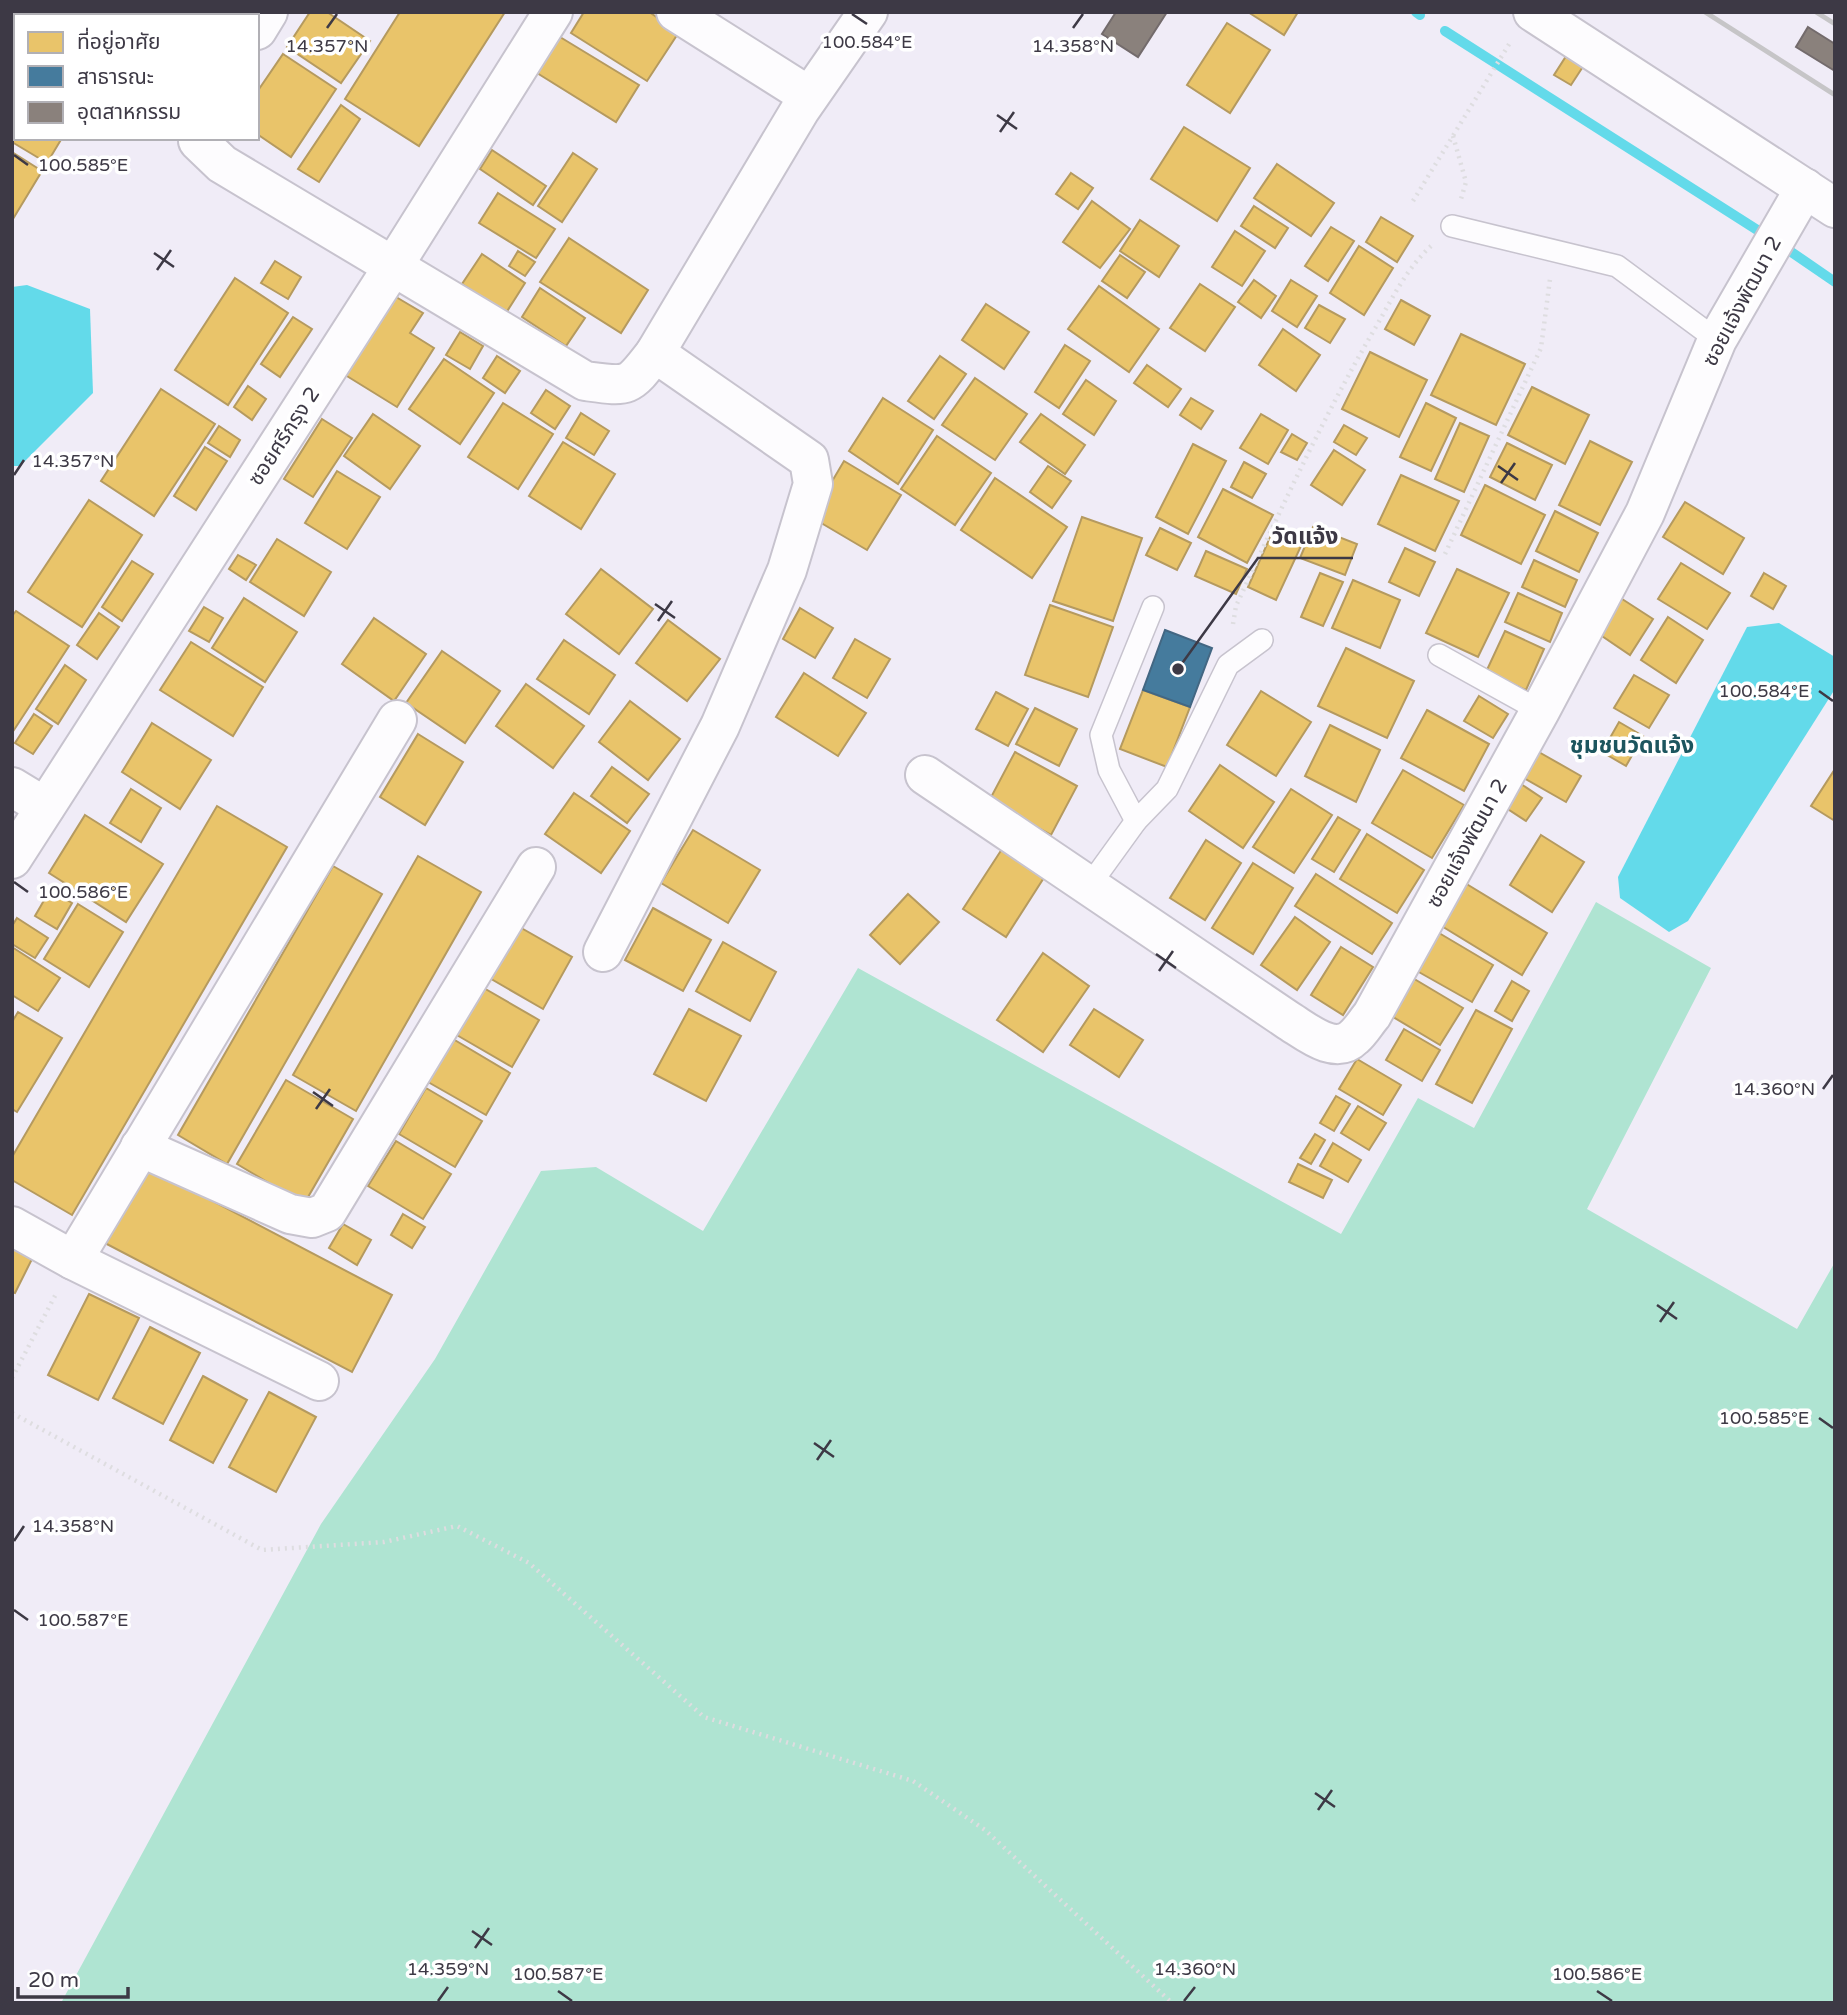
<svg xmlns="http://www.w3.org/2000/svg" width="1847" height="2015" font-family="'Varela Round','Noto Sans Thai',sans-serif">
<rect width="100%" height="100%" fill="#f0ecf7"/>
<polygon fill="#afe4d2" points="1596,902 1711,968 1587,1209 1797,1329 1835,1262 1835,2003 61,2003 321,1524 435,1359 541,1171 596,1167 703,1231 858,968 1341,1234 1418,1098 1474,1128"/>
<g fill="#63daea">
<polygon points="27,285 90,309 93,393 20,466 12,466 12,287"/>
<polygon points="1779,623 1835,657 1835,689 1688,921 1669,932 1620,898 1618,877 1747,627"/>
</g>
<g fill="#e9c46a" stroke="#b59a5f" stroke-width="2">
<polygon points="77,12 126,12 123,16 83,16"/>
<polygon points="310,12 327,12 370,41 341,83 287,47"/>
<polygon points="400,12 505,12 419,146 345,99"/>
<polygon points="584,12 649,12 679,32 647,81 571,33"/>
<polygon points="1248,12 1298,12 1284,35"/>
<polygon points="1227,23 1270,50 1230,113 1187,85"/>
<polygon points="560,37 639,85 616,122 537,73"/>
<polygon points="1570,50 1586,62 1571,85 1554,75"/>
<polygon points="283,54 336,89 291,157 257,134 257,92"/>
<polygon points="341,105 360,119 319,182 298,169"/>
<polygon points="16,111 16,138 62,138 47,163 12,142 12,117"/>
<polygon points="1184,127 1250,168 1217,221 1151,179"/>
<polygon points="492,150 546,186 533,205 480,169"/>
<polygon points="12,152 42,171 13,219 12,218"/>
<polygon points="573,153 597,169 562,222 538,206"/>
<polygon points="1277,164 1334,203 1311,236 1254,198"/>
<polygon points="1071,173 1093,188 1078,209 1056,194"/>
<polygon points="498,193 555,229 536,258 479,223"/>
<polygon points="1092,201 1130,229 1100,268 1063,242"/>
<polygon points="1254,206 1288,228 1275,248 1241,226"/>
<polygon points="1381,217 1413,236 1397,262 1366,242"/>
<polygon points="1140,220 1179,246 1159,277 1120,251"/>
<polygon points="1331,227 1354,241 1328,281 1305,266"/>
<polygon points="1235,231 1265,251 1242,286 1212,267"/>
<polygon points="569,238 648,290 621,333 540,282"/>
<polygon points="1359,246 1393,268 1364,315 1330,293"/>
<polygon points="518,251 535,262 525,276 509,266"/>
<polygon points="482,254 525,283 506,313 462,284"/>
<polygon points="1120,255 1145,272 1127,298 1102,281"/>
<polygon points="275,261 301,277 288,299 261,283"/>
<polygon points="235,278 288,313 228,405 175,370"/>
<polygon points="1254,280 1276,296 1261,318 1238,302"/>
<polygon points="1291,280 1317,296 1297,327 1272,311"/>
<polygon points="1200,284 1235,307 1205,351 1170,328"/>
<polygon points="1099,286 1159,329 1129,372 1068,329"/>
<polygon points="540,288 585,318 566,346 522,317"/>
<polygon points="391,294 423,313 410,333 434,348 397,407 342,373"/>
<polygon points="1401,300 1430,316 1414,345 1385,329"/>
<polygon points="986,304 1029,332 1004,369 962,340"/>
<polygon points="1319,305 1345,319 1330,343 1305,328"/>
<polygon points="293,317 312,329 280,377 261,364"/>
<polygon points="1283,329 1320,355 1296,391 1259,365"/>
<polygon points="460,332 483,346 470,369 446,355"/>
<polygon points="1461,334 1525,364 1496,425 1431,395"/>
<polygon points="1065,345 1090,361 1059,408 1035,392"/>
<polygon points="1370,352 1427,380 1399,437 1342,409"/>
<polygon points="497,356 520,371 505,393 483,378"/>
<polygon points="940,356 966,374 934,419 908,401"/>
<polygon points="444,359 494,393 460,444 409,409"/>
<polygon points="1147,365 1181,389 1168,407 1134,383"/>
<polygon points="975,378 1027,414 995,460 942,425"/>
<polygon points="1086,380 1116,401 1094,435 1063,414"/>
<polygon points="248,386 266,399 252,420 234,407"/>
<polygon points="1532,387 1589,415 1565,464 1508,435"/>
<polygon points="161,389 215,424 154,516 101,481"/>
<polygon points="546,390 570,406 555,429 531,413"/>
<polygon points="883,398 933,430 898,484 849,451"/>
<polygon points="1191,398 1213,411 1201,429 1180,415"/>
<polygon points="503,403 553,434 518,489 468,457"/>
<polygon points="1426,403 1456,418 1431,471 1400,457"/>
<polygon points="581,413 609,431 594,455 566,438"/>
<polygon points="373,414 420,446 390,489 344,456"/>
<polygon points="1041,414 1085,445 1065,474 1020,442"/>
<polygon points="1261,414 1288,430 1268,464 1240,448"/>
<polygon points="322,419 352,438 313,497 284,479"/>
<polygon points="1460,423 1489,436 1464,492 1435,479"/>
<polygon points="1344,425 1367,438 1356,455 1334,442"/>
<polygon points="219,426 240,440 230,457 208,443"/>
<polygon points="1292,434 1307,443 1297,460 1281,452"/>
<polygon points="937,436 991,473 955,525 901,489"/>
<polygon points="1590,441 1632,462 1600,525 1559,505"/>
<polygon points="563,442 615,474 581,529 529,496"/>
<polygon points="1507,443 1552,465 1535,500 1490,477"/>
<polygon points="1193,444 1226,461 1188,534 1156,517"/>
<polygon points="205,447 227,461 196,510 174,496"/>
<polygon points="1334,450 1365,470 1342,505 1311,485"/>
<polygon points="844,461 901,495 867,550 811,517"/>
<polygon points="1244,462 1266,474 1252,498 1231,487"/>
<polygon points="1048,466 1071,481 1052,508 1030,492"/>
<polygon points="337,471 380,497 347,549 305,523"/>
<polygon points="1401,475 1459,501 1435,551 1378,524"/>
<polygon points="995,478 1067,527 1032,578 961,530"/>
<polygon points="1485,485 1545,515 1521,564 1461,535"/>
<polygon points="1223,489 1273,515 1247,563 1198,537"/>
<polygon points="89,500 142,535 82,627 28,592"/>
<polygon points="1685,502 1744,538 1723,574 1663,537"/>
<polygon points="1555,511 1598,533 1579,572 1536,551"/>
<polygon points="1082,517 1142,538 1113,621 1053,601"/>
<polygon points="1313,527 1357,544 1345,575 1300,558"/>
<polygon points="1160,528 1191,543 1177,570 1146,555"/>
<polygon points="1272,533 1301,546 1276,600 1248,587"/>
<polygon points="277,539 331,572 304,616 250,582"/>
<polygon points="1405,548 1435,562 1419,596 1389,582"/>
<polygon points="1206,551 1247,569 1236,594 1195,576"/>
<polygon points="238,555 256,565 246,580 229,569"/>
<polygon points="1534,560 1577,580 1565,607 1522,587"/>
<polygon points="132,561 153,574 122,621 102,607"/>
<polygon points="1681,563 1730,593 1707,629 1658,599"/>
<polygon points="601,569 653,609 619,654 566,614"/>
<polygon points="1457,569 1509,593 1478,657 1426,633"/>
<polygon points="1320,573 1343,582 1323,626 1301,617"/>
<polygon points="1764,573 1786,586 1773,609 1751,596"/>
<polygon points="1353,580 1400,600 1380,648 1332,628"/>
<polygon points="1518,593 1562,613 1550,642 1505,622"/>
<polygon points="1619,597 1653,619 1630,655 1596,632"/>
<polygon points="244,598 297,632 265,682 212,648"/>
<polygon points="1050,605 1113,627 1088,697 1025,675"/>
<polygon points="204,607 223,618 209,642 189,631"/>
<polygon points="800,608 833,628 815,658 783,639"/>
<polygon points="16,611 69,646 12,733 12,616"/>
<polygon points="99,613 119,627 97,659 77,645"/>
<polygon points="1668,617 1703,640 1676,683 1641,660"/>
<polygon points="374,618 426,654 394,701 342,664"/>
<polygon points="668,620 720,659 687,701 636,663"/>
<polygon points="1505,631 1544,649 1526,690 1486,672"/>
<polygon points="855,639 890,659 867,698 833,678"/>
<polygon points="564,640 615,675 589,714 537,679"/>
<polygon points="191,642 263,687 233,736 160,690"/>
<polygon points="1346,648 1414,681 1387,738 1318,706"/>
<polygon points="442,651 500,691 465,743 406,703"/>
<polygon points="65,665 86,680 58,724 36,709"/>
<polygon points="804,673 866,713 838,756 776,717"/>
<polygon points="1634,675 1669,695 1649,728 1614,708"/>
<polygon points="526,684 584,726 553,768 496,726"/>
<polygon points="1143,690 1190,707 1167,767 1120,749"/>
<polygon points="1261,691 1311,722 1276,776 1227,745"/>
<polygon points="996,692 1028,709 1008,746 976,729"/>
<polygon points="1479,696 1508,714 1493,738 1464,721"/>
<polygon points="630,701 680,739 648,780 599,742"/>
<polygon points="1035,708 1077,729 1059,766 1016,744"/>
<polygon points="1427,710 1489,744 1464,791 1401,758"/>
<polygon points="34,714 52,726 33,754 15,743"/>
<polygon points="1619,722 1643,736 1626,766 1602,752"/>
<polygon points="152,723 211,760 180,809 122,772"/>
<polygon points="1330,725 1380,750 1356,802 1305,776"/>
<polygon points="418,734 463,762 425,825 380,797"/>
<polygon points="1537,751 1581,776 1566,802 1522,777"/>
<polygon points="1015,752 1077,786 1051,835 989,801"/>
<polygon points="1220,765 1274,802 1243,848 1189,811"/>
<polygon points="612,767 649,794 627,823 591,796"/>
<polygon points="1835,769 1835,821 1811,806"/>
<polygon points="1403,770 1464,805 1432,858 1372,823"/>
<polygon points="1515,780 1542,798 1526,821 1500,804"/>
<polygon points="131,789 161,808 141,842 110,823"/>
<polygon points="1291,789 1332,815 1294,873 1253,847"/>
<polygon points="574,793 630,831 601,873 545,834"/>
<polygon points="217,806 287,847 72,1215 12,1180 12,1157"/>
<polygon points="85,815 163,864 126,922 49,873"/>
<polygon points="1338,817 1360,830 1334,872 1312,859"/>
<polygon points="693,830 760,870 728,923 661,883"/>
<polygon points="1367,834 1424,870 1397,913 1340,879"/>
<polygon points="1541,835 1584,862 1552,912 1510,885"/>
<polygon points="1206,840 1241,863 1205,920 1170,898"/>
<polygon points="1002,849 1045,876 1006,937 963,909"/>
<polygon points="418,856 481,892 356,1111 293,1075"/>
<polygon points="1253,863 1293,888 1253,954 1212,928"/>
<polygon points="333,866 382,894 227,1164 178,1135"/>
<polygon points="1316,874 1392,923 1372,954 1295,906"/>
<polygon points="1460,880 1547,933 1522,975 1435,922"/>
<polygon points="50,890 72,903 57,929 35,916"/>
<polygon points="908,894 939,922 900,964 870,935"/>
<polygon points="78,904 123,932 89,987 44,959"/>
<polygon points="653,908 711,940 683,991 625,960"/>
<polygon points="1295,917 1330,942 1297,990 1261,965"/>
<polygon points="17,918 48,938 35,958 12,944 12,926"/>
<polygon points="516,925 572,957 543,1009 486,976"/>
<polygon points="1439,933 1493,965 1472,1002 1417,971"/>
<polygon points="723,942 776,972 750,1021 696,991"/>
<polygon points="12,947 60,978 38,1011 12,995"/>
<polygon points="1341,947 1373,967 1343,1015 1311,995"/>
<polygon points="1043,953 1089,986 1043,1052 997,1020"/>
<polygon points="1411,977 1463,1008 1440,1045 1388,1014"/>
<polygon points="1512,981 1529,991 1512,1021 1495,1011"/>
<polygon points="482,987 539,1020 512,1067 455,1034"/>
<polygon points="689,1009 741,1036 706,1101 654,1074"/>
<polygon points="1094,1009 1143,1040 1119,1077 1070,1045"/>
<polygon points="1476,1010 1512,1029 1472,1103 1436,1084"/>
<polygon points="18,1012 62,1038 17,1112 12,1109 12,1022"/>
<polygon points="1404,1029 1440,1050 1422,1081 1386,1060"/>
<polygon points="453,1039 510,1073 486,1115 428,1082"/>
<polygon points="1357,1059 1401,1085 1383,1115 1339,1089"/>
<polygon points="286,1080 353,1119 304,1204 237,1164"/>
<polygon points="426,1088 482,1121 455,1167 399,1134"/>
<polygon points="1336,1096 1350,1104 1334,1131 1320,1123"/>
<polygon points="1358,1106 1386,1123 1369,1150 1341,1133"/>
<polygon points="1315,1134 1325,1140 1311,1164 1300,1158"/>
<polygon points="396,1141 451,1174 423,1219 368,1186"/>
<polygon points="1333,1143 1361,1160 1348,1182 1320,1166"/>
<polygon points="142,1164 392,1295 352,1372 101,1241"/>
<polygon points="1298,1164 1332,1180 1323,1198 1289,1182"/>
<polygon points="403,1214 425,1227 412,1248 391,1235"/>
<polygon points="343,1224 371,1240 357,1265 329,1248"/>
<polygon points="12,1247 33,1257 15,1293 12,1292"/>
<polygon points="89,1294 139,1318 98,1400 48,1375"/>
<polygon points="150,1327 200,1353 163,1424 113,1398"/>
<polygon points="203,1376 247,1400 213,1463 170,1440"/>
<polygon points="269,1392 316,1417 276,1492 229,1467"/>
</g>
<polygon fill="#457b9d" stroke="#436783" stroke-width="2" points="1165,630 1212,648 1190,707 1143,690"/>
<g fill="#8a817c" stroke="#736b6c" stroke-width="2">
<polygon points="1116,12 1167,12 1138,57 1102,34"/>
<polygon points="1808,27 1835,44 1835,71 1796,47"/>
</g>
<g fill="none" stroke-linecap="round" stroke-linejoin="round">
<g stroke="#63daea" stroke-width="10">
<polyline points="1416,12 1420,15"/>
<polyline points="1445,31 1762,233"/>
<polyline points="1784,247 1835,282"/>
</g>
<g stroke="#c7c3ce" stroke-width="24">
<g id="lane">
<polyline points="1452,226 1617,266 1717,340"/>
<polyline points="1153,607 1101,735 1109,770 1136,821 1167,789 1228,665 1262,640"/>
<polyline points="1439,655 1540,711"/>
<polyline points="1089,886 1136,821"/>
</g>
</g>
<g stroke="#c7c3ce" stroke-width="42">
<g id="street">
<polyline points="676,12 809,96"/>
<polyline points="1533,12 1835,208"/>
<polyline points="33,16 35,12"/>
<polyline points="257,30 268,12"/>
<polyline points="12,48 16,42"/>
<path d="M199,138l-1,3 24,23 363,217c45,6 43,7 70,-28l145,-243 68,-98"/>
<path d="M925,775l364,246c18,11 46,35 65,16 7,-6 12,-15 18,-22l168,-304 105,-198 72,-173 88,-152"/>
<polyline points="12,787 45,807"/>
<polyline points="12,859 394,265 553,12"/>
<polyline points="603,952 720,726 787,570 813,484 809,460 655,353"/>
<polyline points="140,1147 290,1214 312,1218 327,1212 536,867"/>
<polyline points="12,1226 73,1260 319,1381"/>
<polyline points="73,1260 397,720"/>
</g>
</g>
<g stroke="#dedde0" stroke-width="4.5" stroke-dasharray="2 5" stroke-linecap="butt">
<polyline points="1453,136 1466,182 1461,199"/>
<polyline points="1413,201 1511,41"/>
<polyline points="1445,554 1541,348 1550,279"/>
<path d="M1233,624l3,-18c44,-95 88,-191 141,-281 16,-28 30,-57 54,-79"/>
<polyline points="12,1378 57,1292"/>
<polyline points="12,1413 262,1550 384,1542 457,1526 529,1563 704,1717 913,1781 985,1830 1172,2003"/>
</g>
<use href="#lane" stroke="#fdfcfe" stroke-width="21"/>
<use href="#street" stroke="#fdfcfe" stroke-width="38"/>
<g stroke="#c6c5c7" stroke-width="5">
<polyline points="1705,12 1835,95"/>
<polyline points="1816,12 1835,24"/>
</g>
</g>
<path fill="none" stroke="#3d3945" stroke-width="2.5" d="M852,14l15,10M327,28l10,-14M1073,28l10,-14M997,115l20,14M1000,132l14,-20M14,155l14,10M154,253l20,14M157,270l14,-20M1498,466l20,14M14,475l10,-15M1501,483l14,-20M655,604l20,14M658,621l14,-20M1819,691l14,10M14,882l14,10M1156,954l20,14M1159,971l14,-20M1823,1089l10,-14M313,1092l20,14M316,1109l14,-20M1657,1305l20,14M1660,1322l14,-20M1819,1418l14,10M814,1443l20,14M817,1460l14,-20M14,1541l10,-15M14,1610l14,10M1315,1793l20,14M1318,1810l14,-20M472,1931l20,14M475,1948l14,-20M558,1991l14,10M1597,1991l15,10M438,2001l10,-14M1184,2001l11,-14"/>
<g text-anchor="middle" stroke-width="7" stroke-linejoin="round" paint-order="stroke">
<g font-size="21" fill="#3d3945" stroke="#fff">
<text transform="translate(1742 301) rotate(-62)" y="7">ซอยแจ้งพัฒนา 2</text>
<text transform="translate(284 436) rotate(-57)" y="7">ซอยศรีกรุง 2</text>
<text transform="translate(1467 843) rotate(-61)" y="7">ซอยแจ้งพัฒนา 2</text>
</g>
<g font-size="23" font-weight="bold" fill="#1c555e" stroke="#fff">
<text x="1632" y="753">ชุมชนวัดแจ้ง</text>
</g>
</g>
<g font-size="18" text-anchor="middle" fill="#3d3945" stroke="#fff" stroke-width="7" stroke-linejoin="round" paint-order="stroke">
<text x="867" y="48">100.584°E</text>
<text x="327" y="52">14.357°N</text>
<text x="1073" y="52">14.358°N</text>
<text x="83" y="171">100.585°E</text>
<text x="73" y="467">14.357°N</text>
<text x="1764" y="697">100.584°E</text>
<text x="83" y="898">100.586°E</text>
<text x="1774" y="1095">14.360°N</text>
<text x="1764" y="1424">100.585°E</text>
<text x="73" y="1532">14.358°N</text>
<text x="83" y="1626">100.587°E</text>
<text x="448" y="1975">14.359°N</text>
<text x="1195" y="1975">14.360°N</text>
<text x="558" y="1980">100.587°E</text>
<text x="1597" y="1980">100.586°E</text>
</g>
<path fill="none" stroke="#3d3945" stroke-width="2.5" d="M1178 669L1258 558H1353"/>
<circle fill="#3d3945" stroke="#fff" stroke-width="2.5" cx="1178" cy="669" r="7"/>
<g font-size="23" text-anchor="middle" font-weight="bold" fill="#3d3945" stroke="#fff" stroke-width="7" stroke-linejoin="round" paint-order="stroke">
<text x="1305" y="544">วัดแจ้ง</text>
</g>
<rect width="1847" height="2015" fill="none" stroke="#3d3945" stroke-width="28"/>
<rect x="14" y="14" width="245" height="126" fill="#ffffff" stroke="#b1b0b5" stroke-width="2"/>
<rect x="28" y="32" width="35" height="21" fill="#e9c46a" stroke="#b1b0b5" stroke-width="2"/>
<text x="77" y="49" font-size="21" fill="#3d3945">ที่อยู่อาศัย</text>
<rect x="28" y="66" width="35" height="21" fill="#457b9d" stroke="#b1b0b5" stroke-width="2"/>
<text x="77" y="84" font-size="21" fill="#3d3945">สาธารณะ</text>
<rect x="28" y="102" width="35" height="21" fill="#8a817c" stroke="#b1b0b5" stroke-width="2"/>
<text x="77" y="119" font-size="21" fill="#3d3945">อุตสาหกรรม</text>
<path d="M18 1987v10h110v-10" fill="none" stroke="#3d3945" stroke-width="3.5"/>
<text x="28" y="1987" font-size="21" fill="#3d3945" stroke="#ffffff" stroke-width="5" paint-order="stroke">20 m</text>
</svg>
